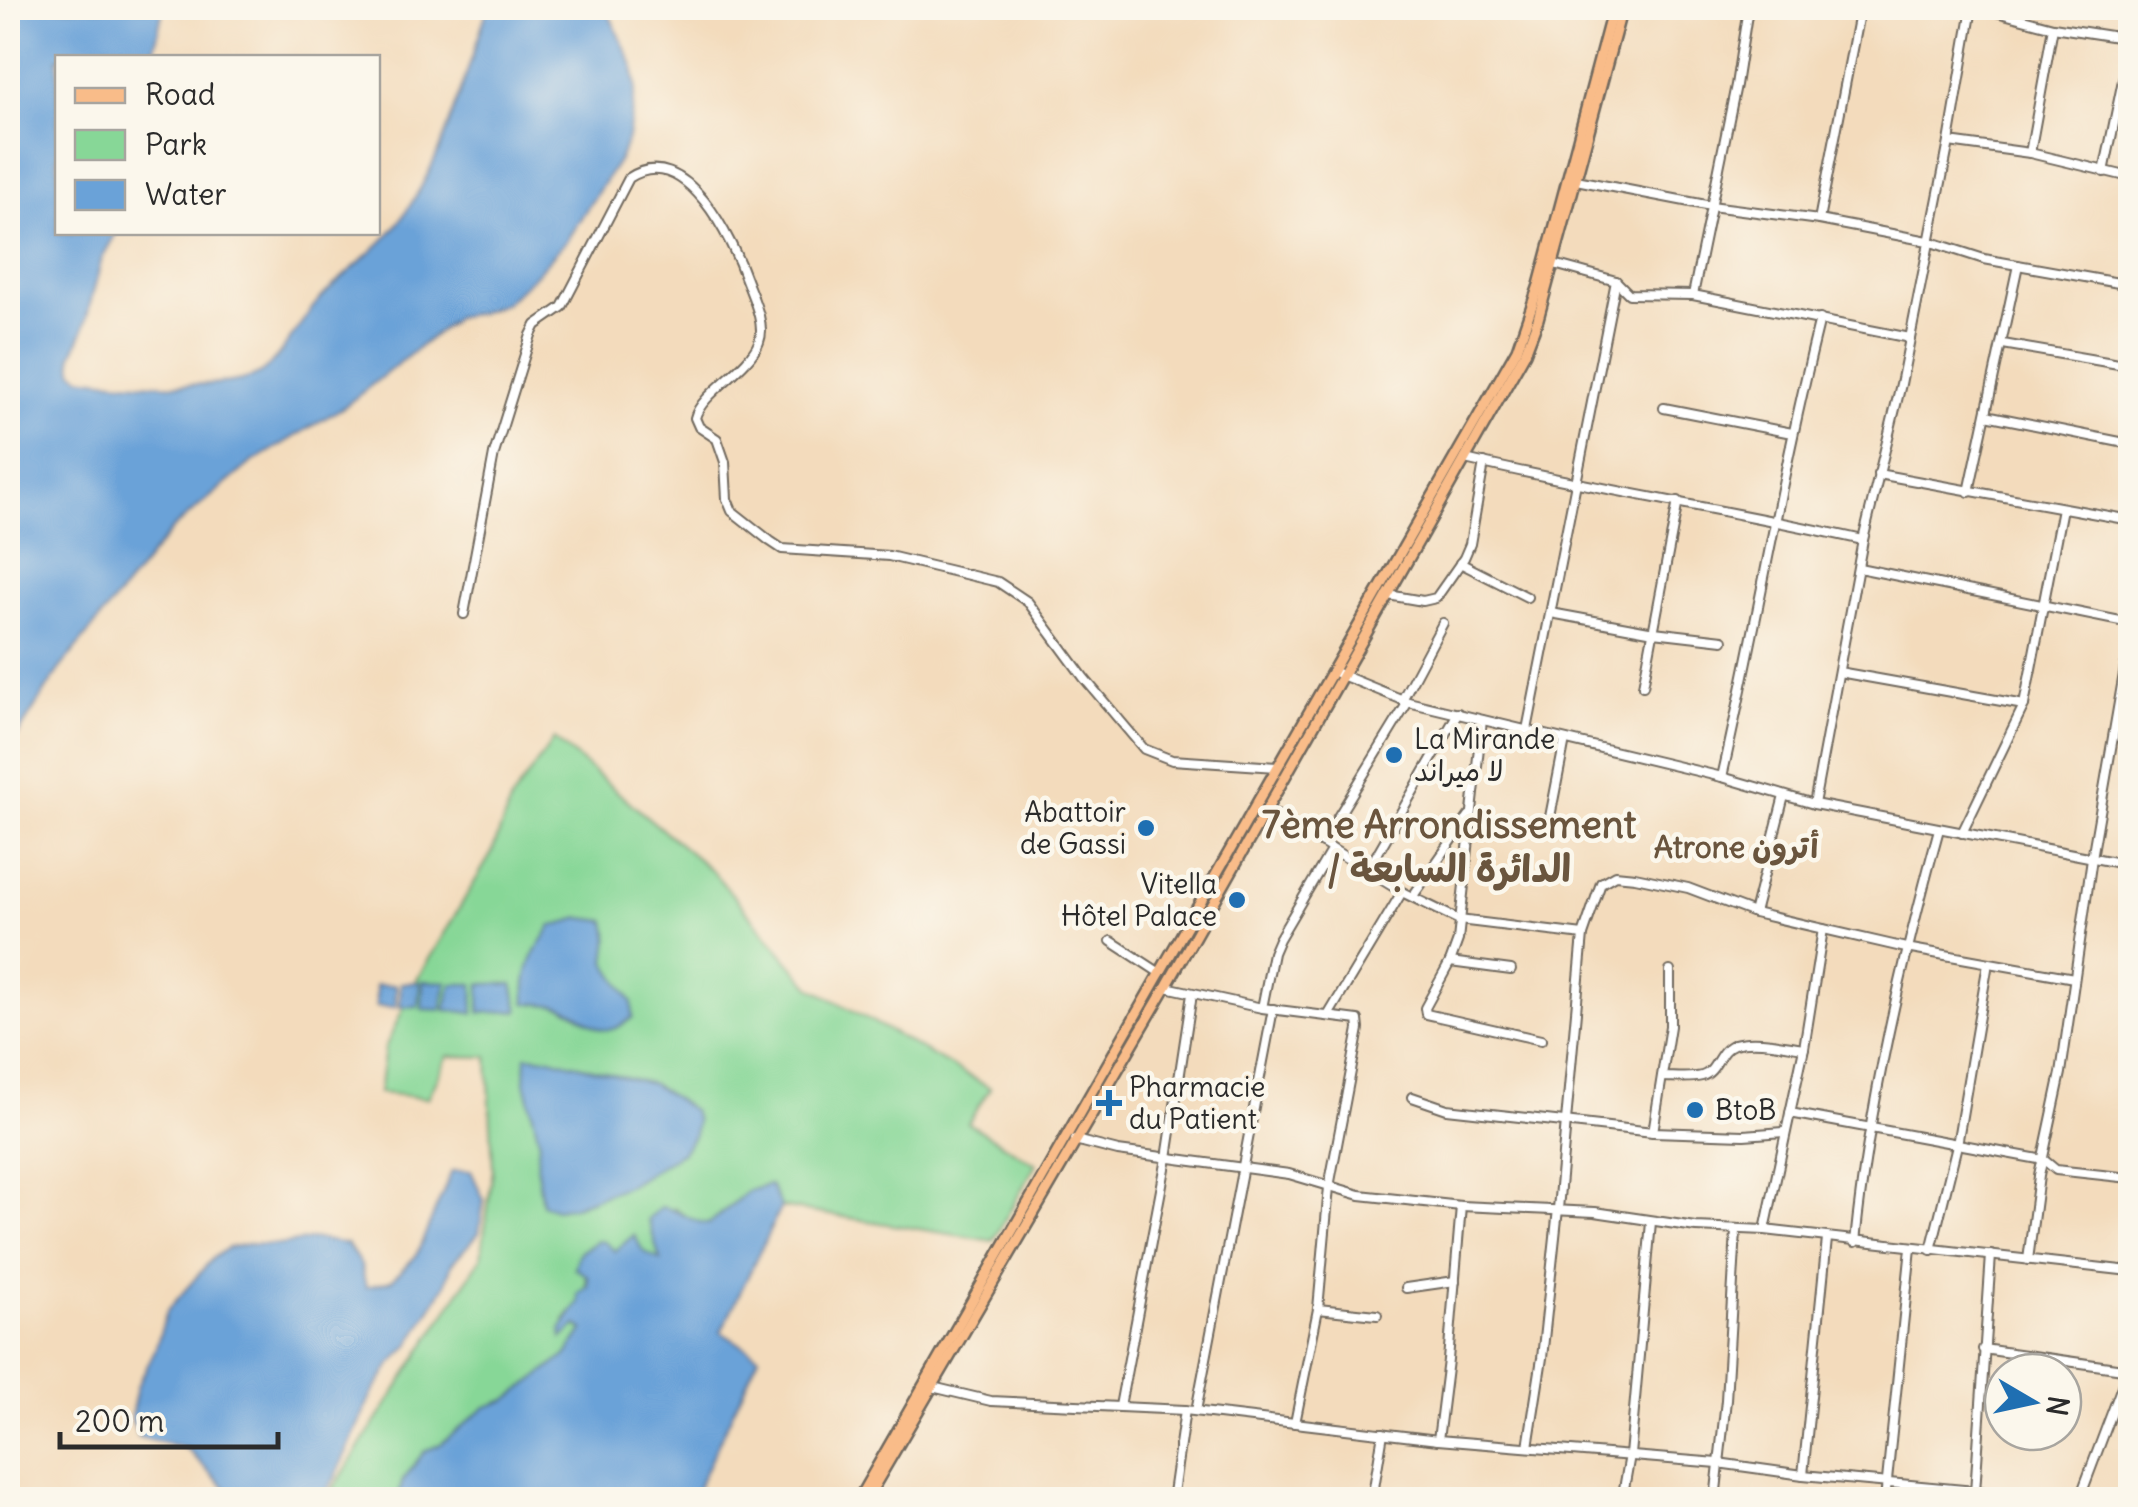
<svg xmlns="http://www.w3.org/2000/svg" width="2138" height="1507" font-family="Delius,'Playpen Sans Arabic',sans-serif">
<rect width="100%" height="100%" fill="#fbf7ec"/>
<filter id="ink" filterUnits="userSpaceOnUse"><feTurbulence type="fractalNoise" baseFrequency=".01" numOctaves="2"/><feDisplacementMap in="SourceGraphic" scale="20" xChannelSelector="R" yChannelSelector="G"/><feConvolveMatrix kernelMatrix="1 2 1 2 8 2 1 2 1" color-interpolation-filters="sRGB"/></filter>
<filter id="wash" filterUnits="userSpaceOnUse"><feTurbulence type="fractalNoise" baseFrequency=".0048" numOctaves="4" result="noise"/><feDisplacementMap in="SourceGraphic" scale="40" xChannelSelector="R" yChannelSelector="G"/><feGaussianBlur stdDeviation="2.25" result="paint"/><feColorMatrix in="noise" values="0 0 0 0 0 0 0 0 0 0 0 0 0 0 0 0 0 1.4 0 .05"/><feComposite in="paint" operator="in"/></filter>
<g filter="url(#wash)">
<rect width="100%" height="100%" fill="#f3dbbc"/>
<path fill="#87d797" stroke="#598161" stroke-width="2.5" d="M554,739l159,133 98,115 179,101 -22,35 68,41 -43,77 -212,-34 -12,-22 -21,6 -39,33 -17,-2 -17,-14 -14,53 -18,-10 -20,-5 -9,5 -17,-10 -18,12c15,36 7,38 -14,68l19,9 -18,26 -17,13 -42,31 -21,7 -45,37 -17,8 -21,28 -5,19 -72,1 155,-242 12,-89 -5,-112 -40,-1 -20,42 -49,-5 6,-45 32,-69 75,-126 19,-53z"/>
<g fill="#6aa2d8" stroke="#4a6682" stroke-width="2.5">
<path d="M8,8h155l-10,49 -95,1v174l58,1 -14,25 -19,73 -11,25 1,14 7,7c43,6 137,14 175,-1 20,-8 44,-52 59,-70 24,-29 58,-50 82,-80 48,-63 67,-145 92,-218h118l27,57 3,22 -8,51 -8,20 -54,83 -30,33 -31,29 -26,10 -22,4 -112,89 -94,57 -78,65 -115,143 -50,79z"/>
<path d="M581,918l25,3 3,17 -3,24 26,40 1,15c-33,27 -36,5 -66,-8 -11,-6 -28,-4 -41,-6 -3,-34 8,-51 26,-77z"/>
<polygon points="423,981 447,982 441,1010 422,1009"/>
<polygon points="420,982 418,1006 400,1007 401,983"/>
<polygon points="452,984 473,984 474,1013 445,1010"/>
<polygon points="480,984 513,984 519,1011 480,1013"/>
<polygon points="376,985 396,985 396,1007 376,1006"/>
<polygon points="526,1056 550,1058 652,1084 692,1110 696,1120 694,1135 682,1152 630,1185 574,1206 556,1209 542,1204 537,1168 539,1139 525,1082"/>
<polygon points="452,1171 471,1171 484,1200 479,1233 452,1263 445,1285 410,1344 391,1365 371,1396 334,1480 320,1499 236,1499 186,1448 138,1437 131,1417 137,1387 155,1350 167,1311 213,1258 228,1248 247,1244 279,1245 316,1239 347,1244 361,1265 366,1287 391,1281 416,1256"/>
<path d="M770,1185l11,22 -60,125 38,24 -67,143h-294l5,-19 21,-28 17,-8 45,-37 21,-7 42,-31 17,-13 18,-26 -7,-5 -14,13 -2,-8 18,-28 -1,-8 10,-8v-10l-13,-8 4,-15 18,-12 7,1 11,9 19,-16 9,16 17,9 -12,-41 13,-12c19,2 28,15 48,17l39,-33z"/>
</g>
</g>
<g filter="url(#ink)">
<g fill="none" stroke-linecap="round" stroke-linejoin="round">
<g stroke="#71695e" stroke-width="12">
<g id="minor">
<polyline points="1981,8 2053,27 2130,39"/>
<polyline points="2119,107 2130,109"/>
<polyline points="1949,142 2030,153 2130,177"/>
<polyline points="2030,153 2053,27"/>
<polyline points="2104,172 2130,46"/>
<polyline points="1576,180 1711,206 1819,220 1928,241 1984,259 2130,285"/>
<polyline points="1819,220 1860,8"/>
<polyline points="1554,264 1616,281 1629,294 1693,295 1910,338"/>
<polyline points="1693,295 1736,85 1748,8"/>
<polyline points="2003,344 2130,366"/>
<polyline points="1664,408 1792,433"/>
<polyline points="1986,415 2130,444"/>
<path d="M1465,459c132,31 266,51 398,81"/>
<polyline points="1878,474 2130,520"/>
<polyline points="1969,492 2018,265"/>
<polyline points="1460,563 1527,597"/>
<polyline points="1859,568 2130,623"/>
<polyline points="1388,595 1423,601 1436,598 1464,558 1470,544 1484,463"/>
<polyline points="1551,613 1654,632 1723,640"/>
<path d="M464,614l30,-160 37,-119 5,-10 26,-18 67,-129c57,-38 104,64 118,104 6,16 19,43 12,60 -10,27 -58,51 -64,76l4,9 18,12 8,23 2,37 5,12 38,30 12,8 107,7 109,26 30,20 56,76 60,71 28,11 105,7"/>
<polyline points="1332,671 1408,702 1722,777 1814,804 2130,865"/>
<polyline points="1839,672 2024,705"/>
<polyline points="1643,686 1678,501"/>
<polyline points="1402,700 1443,623"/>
<polyline points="1482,720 1458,940 1450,962 1425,1008 1426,1014 1541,1040"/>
<polyline points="1527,730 1616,281"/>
<path d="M1722,777c35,-152 60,-306 98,-458"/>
<polyline points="1814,804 1863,540 1901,384 1949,142 1972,8"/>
<polyline points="1267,809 1402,892 1459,920 1583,935"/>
<polyline points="1550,817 1565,740"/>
<polyline points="1962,833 2024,705 2062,508"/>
<polyline points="1322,843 1408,702"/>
<polyline points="1368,870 1458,713"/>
<polyline points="1413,896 1469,816"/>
<polyline points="1754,913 1784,796"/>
<polyline points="1111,941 1160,973"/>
<polyline points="1450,962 1511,970"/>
<polyline points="1166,987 1262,1008 1358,1020 1359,1029 1329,1187 1318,1309 1295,1423"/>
<polyline points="1262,1008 1273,953 1279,939 1332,849"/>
<polyline points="1329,1014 1402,892"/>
<path d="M1662,1077c12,0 28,2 40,-1 15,-4 16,-26 32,-32 21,-6 49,1 70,4"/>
<polyline points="1412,1097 1447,1109 1653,1132 1744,1135 1784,1132"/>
<polyline points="1790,1113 2044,1160 2056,1170 2130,1178"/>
<polyline points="1653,1132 1670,1026 1670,971"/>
<polyline points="1075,1140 1118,1151 1289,1174 1360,1195 1461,1206 1595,1212 1696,1227 1765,1230 2130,1271"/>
<polyline points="1765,1230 1804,1048 1823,929"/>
<path d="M1855,1242c14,-139 47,-278 84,-413"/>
<polyline points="1931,1250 1957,1145 1988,963"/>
<polyline points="2028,1260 2039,1176 2061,1073 2092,858 2130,639"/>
<polyline points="1406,1288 1455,1281"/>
<polyline points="1318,1309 1377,1315"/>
<polyline points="1983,1349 2130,1370"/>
<polyline points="928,1386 991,1401 1185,1410 1438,1440 1718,1463 1803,1475 2071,1500"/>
<polyline points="1120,1406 1167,1158 1192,994"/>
<polyline points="1196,1411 1273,1009"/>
<polyline points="1438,1440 1448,1360 1461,1206"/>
<polyline points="1528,1447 1542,1358 1558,1209 1583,935 1601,883 1615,875 1635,877 1688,888 1754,913 1906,948 2074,978"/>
<polyline points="1803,1475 1827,1239"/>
<polyline points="1975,1492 1991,1255"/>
<polyline points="1172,1495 1214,1500"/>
<polyline points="1172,1500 1185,1410"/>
<polyline points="1372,1500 1383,1433"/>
<polyline points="1622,1500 1630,1455 1651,1222"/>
<polyline points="1715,1500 1726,1400 1736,1231"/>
<polyline points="1885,1500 1911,1248"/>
<polyline points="2079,1500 2130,1365"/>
</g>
</g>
<g stroke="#71695e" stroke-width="14">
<g id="major">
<polyline points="858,1500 1517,349 1539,285 1613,8"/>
<polyline points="866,1500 1166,987 1525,353 1538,319 1622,8"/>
</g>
</g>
<use href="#minor" stroke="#fff" stroke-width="8"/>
<use href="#major" stroke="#f9bc89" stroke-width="9"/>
</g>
</g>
<g fill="#1f6fb2" stroke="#fbf7ec" stroke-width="4">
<circle cx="1394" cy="755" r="10"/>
<circle cx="1146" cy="828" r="10"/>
<circle cx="1237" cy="900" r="10"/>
<path d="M1104 1088h10v10h10v10h-10v10h-10v-10h-10v-10h10z"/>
<circle cx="1695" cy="1110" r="10"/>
</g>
<g text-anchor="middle" stroke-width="9" stroke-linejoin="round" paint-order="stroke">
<g font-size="28" fill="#2b2b2b" stroke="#fbf7ec" text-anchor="start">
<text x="1414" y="749">La Mirande<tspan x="1414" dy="32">لا ميراند</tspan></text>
<text x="1126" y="822" text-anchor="end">Abattoir<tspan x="1126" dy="32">de Gassi</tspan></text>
<text x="1217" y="894" text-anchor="end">Vitella<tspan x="1217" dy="32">Hôtel Palace</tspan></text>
<text x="1129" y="1097">Pharmacie<tspan x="1129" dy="32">du Patient</tspan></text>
<text x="1715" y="1120">BtoB</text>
</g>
<g font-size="30" font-weight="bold" fill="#6a553e" stroke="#fbf7ec">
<text x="1736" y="858">Atrone أترون</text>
</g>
<g font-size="38" font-weight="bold" fill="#6a553e" stroke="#fbf7ec">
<text x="1449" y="838">7ème Arrondissement<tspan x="1449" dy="44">/ الدائرة السابعة</tspan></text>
</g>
</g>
<rect width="2138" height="1507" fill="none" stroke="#fbf7ec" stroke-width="40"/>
<rect x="55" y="55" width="325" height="180" fill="#fbf7ec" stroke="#a8a59f" stroke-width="2.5"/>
<rect x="75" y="88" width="50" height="15" fill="#f9bc89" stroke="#a8a59f" stroke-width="2.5"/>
<text x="145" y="105" font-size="30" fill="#2b2b2b">Road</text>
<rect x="75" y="130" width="50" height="30" fill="#87d797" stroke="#a8a59f" stroke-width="2.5"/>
<text x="145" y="155" font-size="30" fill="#2b2b2b">Park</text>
<rect x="75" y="180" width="50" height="30" fill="#6aa2d8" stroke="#a8a59f" stroke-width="2.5"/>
<text x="145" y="205" font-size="30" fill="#2b2b2b">Water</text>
<g transform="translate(2033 1402) rotate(99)"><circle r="48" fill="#fbf7ec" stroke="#a8a59f" stroke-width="2.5"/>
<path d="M0-8L18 38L0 25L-18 38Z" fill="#1f6fb2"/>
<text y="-15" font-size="28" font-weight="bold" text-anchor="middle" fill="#2b2b2b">N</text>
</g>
<path d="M60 1432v15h218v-15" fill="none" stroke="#2b2b2b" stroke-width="5"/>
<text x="75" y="1432" font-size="30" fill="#2b2b2b" stroke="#fbf7ec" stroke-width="8" paint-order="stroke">200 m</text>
</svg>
